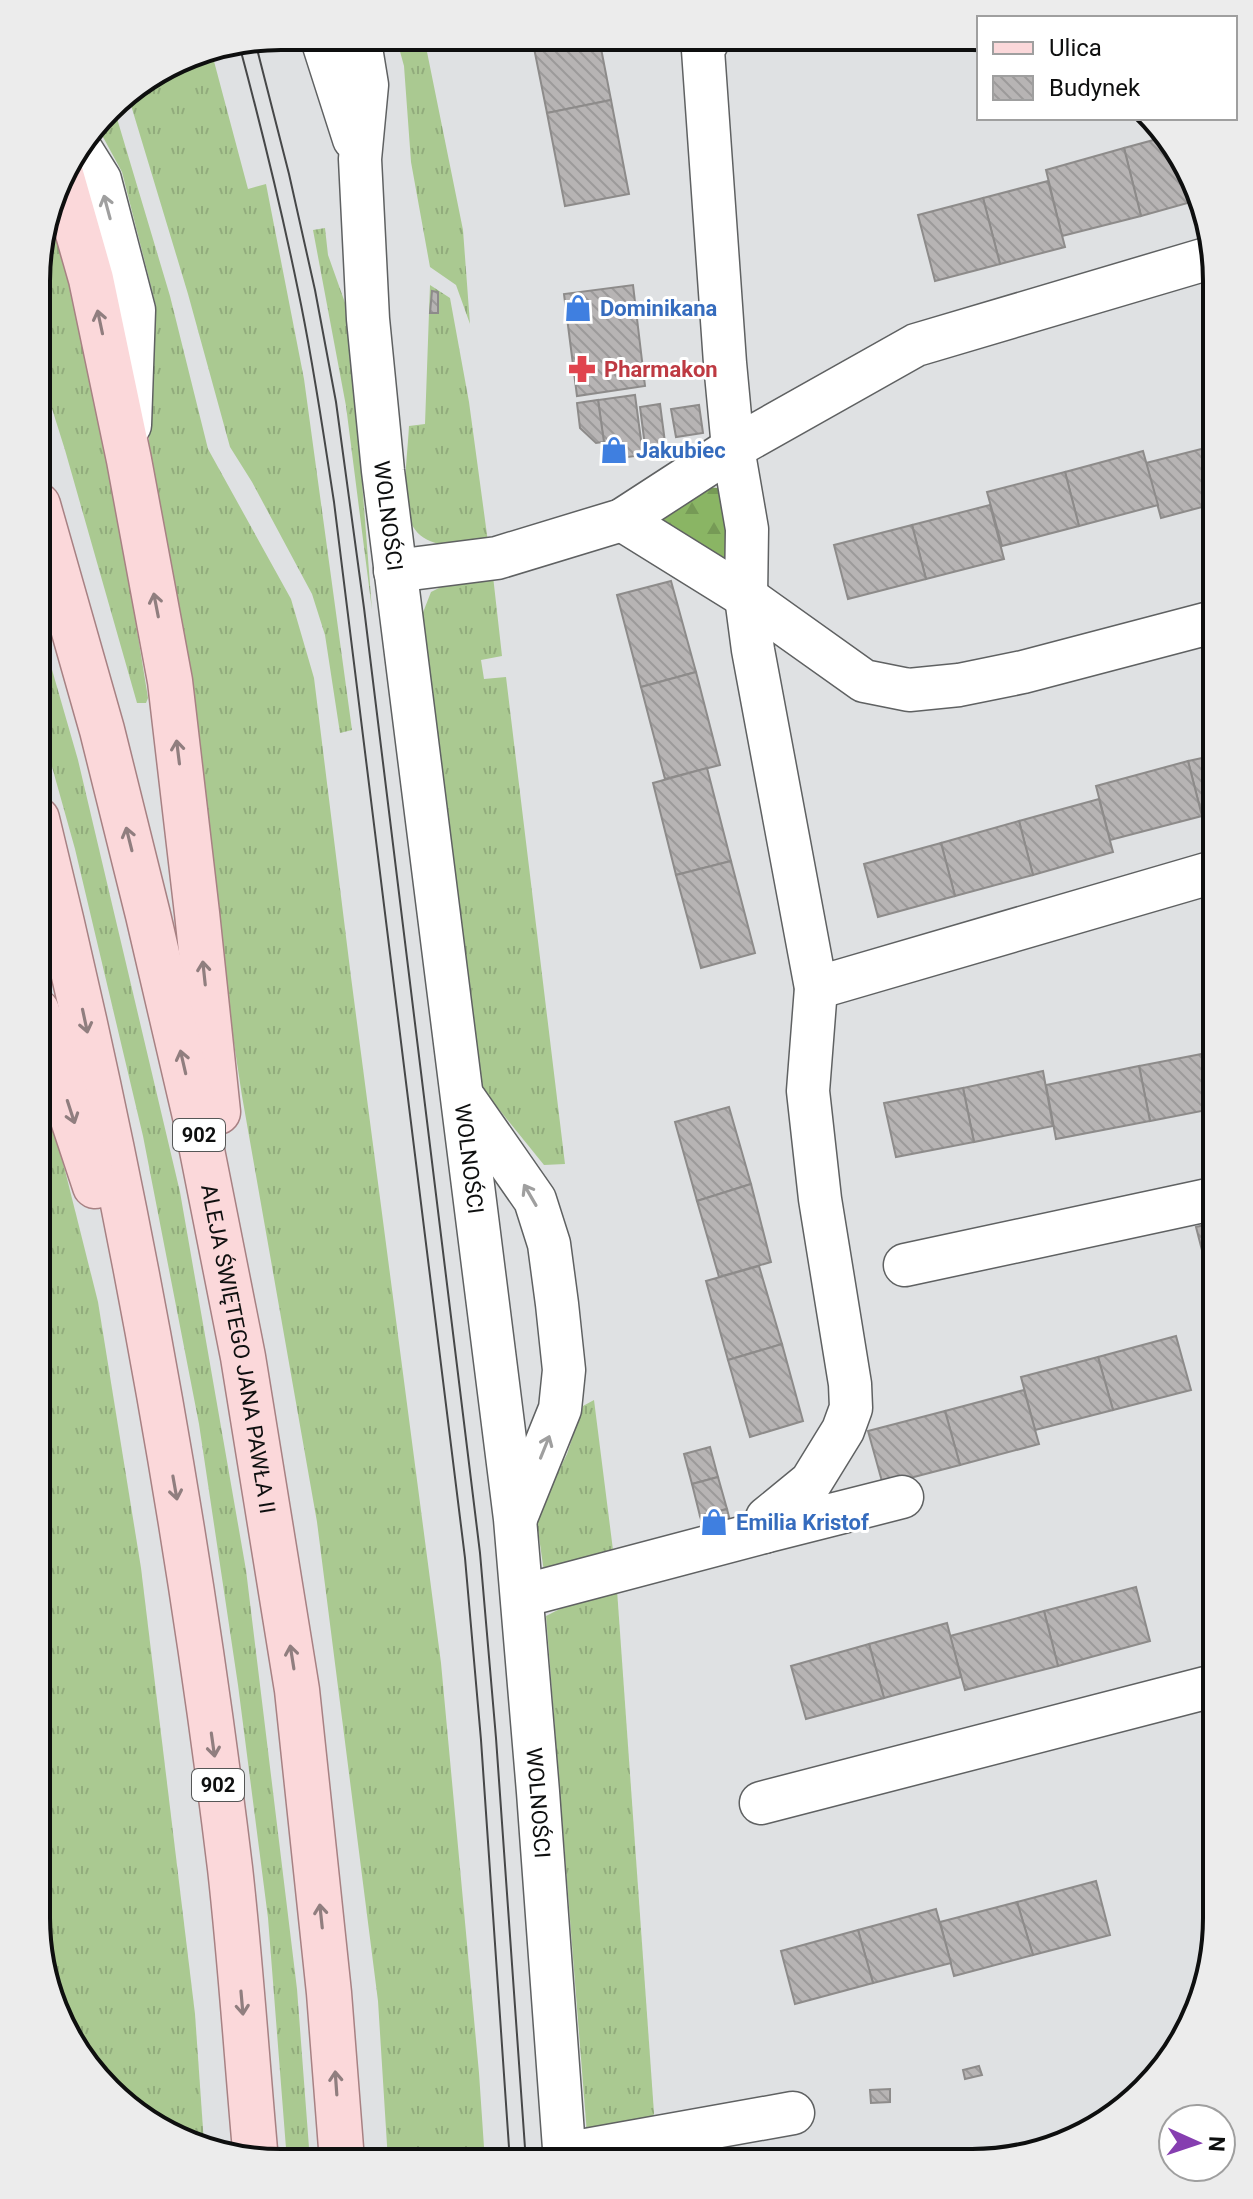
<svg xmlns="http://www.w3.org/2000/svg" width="1253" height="2199" font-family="Roboto,sans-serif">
<defs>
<pattern id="grass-tufts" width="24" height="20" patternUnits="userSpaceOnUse" patternTransform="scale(2)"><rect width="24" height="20" fill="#aac991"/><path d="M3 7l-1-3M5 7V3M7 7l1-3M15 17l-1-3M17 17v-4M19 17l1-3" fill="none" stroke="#91ab7c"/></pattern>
<pattern id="forest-firs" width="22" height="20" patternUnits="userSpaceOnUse" patternTransform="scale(2)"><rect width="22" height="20" fill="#8ab564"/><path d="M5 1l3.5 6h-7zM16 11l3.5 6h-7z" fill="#769a56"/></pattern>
<pattern id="building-back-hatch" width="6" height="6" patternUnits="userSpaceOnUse" patternTransform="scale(2)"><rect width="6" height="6" fill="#b7b4b4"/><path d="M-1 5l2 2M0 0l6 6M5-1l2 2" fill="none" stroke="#9c9a9a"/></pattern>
</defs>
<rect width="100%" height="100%" fill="#dfe1e3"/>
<g fill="url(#grass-tufts)">
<polygon points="396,37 424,37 463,230 470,324 456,285 430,267 411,162 404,66"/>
<polygon points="211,50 248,189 266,184 304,379 352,730 340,733 325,635 312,594 252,482 230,447 188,294 127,92 187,54"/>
<polygon points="113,105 170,296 208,449 291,599 314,678 351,977 441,1663 479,2073 485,2162 388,2161 378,2001 317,1522 242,1096 152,501 142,309 156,306 122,172 97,126"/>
<polygon points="51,205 105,432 148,698 146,703 137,703 65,450 38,364 38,249"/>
<polygon points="325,228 328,255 349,314 372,610 346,406 313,230"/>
<path d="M430,285l20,13 19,104 19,140c-101,19 -83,-44 -79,-116l16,-2z"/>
<polygon points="493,576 502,656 481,660 484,679 506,677 565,1164 544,1165 481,1087 422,615 431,592 447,584"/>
<polygon points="38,621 78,760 180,1192 246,1570 297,1989 310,2161 287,2161 268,1918 238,1685 199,1424 143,1136 75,849 37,713"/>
<polygon points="37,1059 98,1302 141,1568 195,2014 204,2143 131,2112 77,2055 49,1997 36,1918"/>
<polygon points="594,1400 614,1558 545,1579 536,1516 567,1454 583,1406"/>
<polygon points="611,1583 617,1590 654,2113 652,2123 587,2134 546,1616"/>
</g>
<polygon fill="url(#forest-firs)" points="702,487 719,488 730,547 727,558 722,561 664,523 662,513"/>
<g fill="url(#building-back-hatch)" stroke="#8d8b8a" stroke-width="2">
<polygon points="532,38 599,38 611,100 547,113"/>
<polygon points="611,100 629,194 565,206 547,113"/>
<polygon points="1161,138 1202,199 1141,216 1124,148"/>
<polygon points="1124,148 1141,216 1062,236 1046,170"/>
<polygon points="1048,181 1065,247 1000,264 983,198"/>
<polygon points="983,198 1000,264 935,281 918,215"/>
<polygon points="633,285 645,386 577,396 564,294"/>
<polygon points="432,291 438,292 438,313 430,313"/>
<polygon points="635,395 643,455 613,459 605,452 598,400"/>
<polygon points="598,400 604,442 596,443 580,428 577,403"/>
<polygon points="660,404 666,450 646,454 640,407"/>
<polygon points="699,405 703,433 676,437 671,409"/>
<polygon points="1217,445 1217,503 1161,518 1146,463"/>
<polygon points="1143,451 1158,505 1079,526 1065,472"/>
<polygon points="1065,472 1079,526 1002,546 987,492"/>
<polygon points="990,505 1004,559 926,579 912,525"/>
<polygon points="912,525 926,579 848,599 834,545"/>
<polygon points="671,581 696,672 641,687 617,595"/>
<polygon points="696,672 720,765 665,779 641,687"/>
<polygon points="1216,755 1217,812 1202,816 1188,761"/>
<polygon points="1188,761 1202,816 1110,840 1096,786"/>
<polygon points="707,768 731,861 676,875 653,783"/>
<polygon points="1099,799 1113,852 1033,875 1019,821"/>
<polygon points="1019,821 1033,875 955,896 941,843"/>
<polygon points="941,843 955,896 878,917 864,864"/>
<polygon points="731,861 755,953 701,968 676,875"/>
<polygon points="1217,1051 1217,1108 1150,1121 1139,1066"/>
<polygon points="1139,1066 1150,1121 1056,1139 1046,1085"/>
<polygon points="1043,1071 1053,1126 974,1142 963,1088"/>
<polygon points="963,1088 974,1142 896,1157 884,1103"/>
<polygon points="729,1107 751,1184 697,1201 675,1122"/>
<polygon points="751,1184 771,1262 719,1277 697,1201"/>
<polygon points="1217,1222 1217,1255 1204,1258 1196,1227"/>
<polygon points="759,1266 782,1344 728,1360 706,1281"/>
<polygon points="1176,1336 1191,1390 1113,1410 1098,1357"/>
<polygon points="782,1344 803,1421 750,1437 728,1360"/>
<polygon points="1098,1357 1113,1410 1035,1430 1021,1377"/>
<polygon points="1024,1390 1039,1444 960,1465 945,1411"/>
<polygon points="945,1411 960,1465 883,1485 868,1431"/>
<polygon points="710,1447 718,1477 692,1484 684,1454"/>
<polygon points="718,1477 727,1509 700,1516 692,1484"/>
<polygon points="727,1509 732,1529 706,1536 700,1516"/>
<polygon points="1136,1587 1150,1641 1058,1666 1044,1611"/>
<polygon points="1044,1611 1058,1666 965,1690 950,1636"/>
<polygon points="947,1623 961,1677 884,1698 869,1644"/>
<polygon points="869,1644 884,1698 806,1719 791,1666"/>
<polygon points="1096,1881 1110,1935 1033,1955 1017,1902"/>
<polygon points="1017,1902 1033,1955 954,1976 940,1922"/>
<polygon points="936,1909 951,1963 873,1983 858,1930"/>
<polygon points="858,1930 873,1983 795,2004 781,1951"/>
<polygon points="979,2066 982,2075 965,2079 963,2070"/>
<polygon points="890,2089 890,2102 871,2103 870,2090"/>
</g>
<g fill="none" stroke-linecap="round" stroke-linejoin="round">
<g stroke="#5f6162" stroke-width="45">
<g id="minor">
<polyline points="321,36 354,139"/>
<path id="s1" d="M359,36l8,49 -7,74 8,160 15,152 132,1048 23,273 27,370"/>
<polyline points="709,39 703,50 725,363 733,448 747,529 746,597 753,650 816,988 808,1091 820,1199 850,1384 851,1408 843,1430 811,1482 767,1518 764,1532 902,1497"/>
<polyline points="80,148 100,180 134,310 130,425"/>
<polyline points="622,520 746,597 864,681 909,690 959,685 1023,672 1217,621"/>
<polyline points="395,571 497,558 622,520 733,448 916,345 1213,257"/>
<polyline points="816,988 1217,871"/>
<polyline points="466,1101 535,1200 549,1244 557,1304 564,1370 560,1409 516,1518"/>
<polyline points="905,1265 1217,1198"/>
<polyline points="522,1596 764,1532"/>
<polyline points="761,1803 1217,1685"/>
<polyline points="564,2154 793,2113"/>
</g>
</g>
<g stroke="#a78183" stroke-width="47">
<g id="major">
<polyline points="61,174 91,279 129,460 170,681 197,913 218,1112"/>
<path id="s2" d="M38,505l64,225 46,185 49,210 46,232 54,333 32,303 13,168"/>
<path d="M37,819c85,345 150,696 193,1049 11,97 17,195 26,293"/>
<polyline points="37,1011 95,1186"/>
</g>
</g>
<use href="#minor" stroke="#fff" stroke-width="42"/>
<use href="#major" stroke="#fbd8da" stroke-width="44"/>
<g stroke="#464748" stroke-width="2">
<polyline points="255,41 289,174 315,290 336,402 364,608 480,1553 496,1738 526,2162"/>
<path d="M239,44c22,82 42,163 59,246 15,70 25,141 36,212l131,1056 16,182 29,422"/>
</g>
</g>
<defs><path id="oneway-shaft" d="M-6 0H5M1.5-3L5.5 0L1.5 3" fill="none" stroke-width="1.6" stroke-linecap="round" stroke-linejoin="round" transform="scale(2)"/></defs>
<g stroke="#9f9f9f">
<use href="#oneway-shaft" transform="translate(107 207) rotate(-105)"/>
<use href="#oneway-shaft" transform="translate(530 1195) rotate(-120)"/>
<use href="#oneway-shaft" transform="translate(545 1447) rotate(-68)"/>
</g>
<g stroke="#907e7f">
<use href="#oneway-shaft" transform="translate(100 322) rotate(-102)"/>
<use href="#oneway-shaft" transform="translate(156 605) rotate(-101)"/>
<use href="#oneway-shaft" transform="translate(178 752) rotate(-97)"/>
<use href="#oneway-shaft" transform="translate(129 839) rotate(-104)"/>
<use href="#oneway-shaft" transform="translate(204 973) rotate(-96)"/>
<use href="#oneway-shaft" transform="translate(85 1021) rotate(78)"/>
<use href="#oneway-shaft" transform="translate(183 1062) rotate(-103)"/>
<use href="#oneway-shaft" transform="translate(71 1112) rotate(72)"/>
<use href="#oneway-shaft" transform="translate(175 1488) rotate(80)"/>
<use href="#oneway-shaft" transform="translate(292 1657) rotate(-99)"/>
<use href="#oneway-shaft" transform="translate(213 1745) rotate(82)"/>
<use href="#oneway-shaft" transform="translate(321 1916) rotate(-96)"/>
<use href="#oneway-shaft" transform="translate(242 2003) rotate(85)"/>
<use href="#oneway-shaft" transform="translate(336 2083) rotate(-94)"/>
</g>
<defs>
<g id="shop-bare" transform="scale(2.16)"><path d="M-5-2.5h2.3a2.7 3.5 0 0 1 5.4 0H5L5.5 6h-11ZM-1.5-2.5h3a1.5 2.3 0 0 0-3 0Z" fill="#3f7fe0" stroke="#fff" stroke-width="2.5" paint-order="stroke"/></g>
<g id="pharmacy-bare" transform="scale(2.16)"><path d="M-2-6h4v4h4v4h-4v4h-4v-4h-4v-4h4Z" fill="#e0444e" stroke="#fff" stroke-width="2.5" paint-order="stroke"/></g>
</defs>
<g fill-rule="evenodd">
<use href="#shop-bare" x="578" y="308"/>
<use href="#pharmacy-bare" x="582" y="369"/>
<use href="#shop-bare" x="614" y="450"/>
<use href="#shop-bare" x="714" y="1522"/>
</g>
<g text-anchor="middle" stroke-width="6" stroke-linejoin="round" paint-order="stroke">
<g fill="#fff" stroke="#565757" stroke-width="2">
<rect x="173" y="1119" width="52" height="32" rx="6"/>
<rect x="192" y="1769" width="52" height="32" rx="6"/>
</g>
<g font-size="20" font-weight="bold" fill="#0e0f0f">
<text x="199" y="1142">902</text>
<text x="218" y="1792">902</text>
</g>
<g font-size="22" font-weight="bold" fill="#366cbe" stroke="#fff" text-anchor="start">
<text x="600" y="316">Dominikana</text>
<text x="636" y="458">Jakubiec</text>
<text x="736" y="1530">Emilia Kristof</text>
</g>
<g font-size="22" font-weight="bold" fill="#be3a42" stroke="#fff" text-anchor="start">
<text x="604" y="377">Pharmakon</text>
</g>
<g font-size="22" fill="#0e0f0f" stroke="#fff">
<text dy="8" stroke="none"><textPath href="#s1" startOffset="482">WOLNOŚCI</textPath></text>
<text dy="8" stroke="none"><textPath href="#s1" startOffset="1130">WOLNOŚCI</textPath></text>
<text dy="8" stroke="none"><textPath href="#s2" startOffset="868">ALEJA ŚWIĘTEGO JANA PAWŁA II</textPath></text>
<text dy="8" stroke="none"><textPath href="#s1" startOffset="1778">WOLNOŚCI</textPath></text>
</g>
</g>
<path d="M0 0H1253V2199H0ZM281 50H972A231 231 0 0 1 1203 281V1918A231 231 0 0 1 972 2149H281A231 231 0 0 1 50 1918V281A231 231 0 0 1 281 50Z" fill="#ececec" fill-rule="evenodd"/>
<path fill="none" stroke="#0e0f0f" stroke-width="4" d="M281 50H972A231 231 0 0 1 1203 281V1918A231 231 0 0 1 972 2149H281A231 231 0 0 1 50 1918V281A231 231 0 0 1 281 50Z"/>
<rect x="977" y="16" width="260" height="104" fill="#ffffff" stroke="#9f9f9f" stroke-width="2"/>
<rect x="993" y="42" width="40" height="12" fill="#fbd8da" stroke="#9f9f9f" stroke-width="2"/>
<text x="1049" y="56" font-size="24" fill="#0e0f0f">Ulica</text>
<rect x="993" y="76" width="40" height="24" fill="url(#building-back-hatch)" stroke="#9f9f9f" stroke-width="2"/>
<text x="1049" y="96" font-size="24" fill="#0e0f0f">Budynek</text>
<g transform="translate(1197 2143) rotate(93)"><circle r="38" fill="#ffffff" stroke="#9f9f9f" stroke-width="2"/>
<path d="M0-6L14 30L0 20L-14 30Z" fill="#863eb0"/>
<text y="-12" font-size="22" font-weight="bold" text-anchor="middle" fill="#0e0f0f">N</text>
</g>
</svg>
